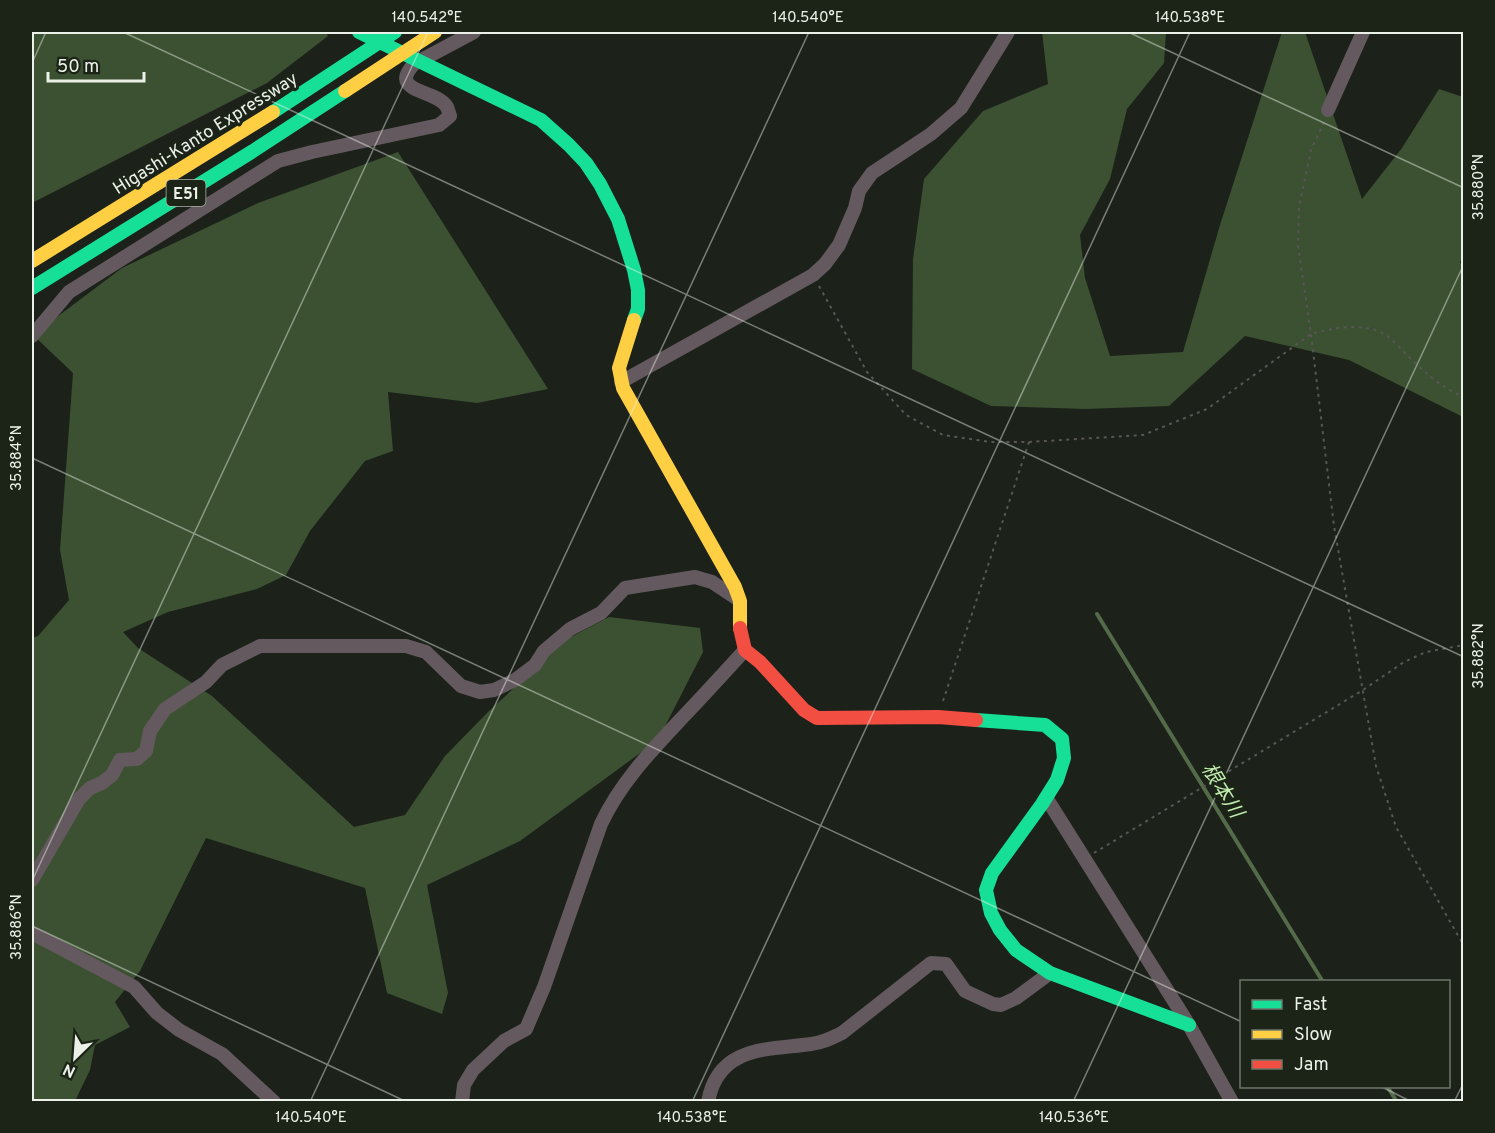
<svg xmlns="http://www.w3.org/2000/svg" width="1495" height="1133" font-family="Overpass,'Noto Sans JP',sans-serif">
<rect width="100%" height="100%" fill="#1c211a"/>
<g fill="#3b5131">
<polygon points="32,32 326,32 328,36 267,83 32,203"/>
<polygon points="1042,32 1166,32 1164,63 1127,109 1110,179 1080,235 1085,278 1110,356 1183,352 1220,225 1282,32 1305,32 1362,199 1402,148 1439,89 1463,97 1464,251 1460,263 1464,264 1463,417 1349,360 1245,336 1169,406 1085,409 991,406 912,369 913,259 924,179 983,111 1048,84"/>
<polygon points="398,152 548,389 477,403 388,392 393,451 365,461 310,531 286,575 257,589 168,612 123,632 138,648 212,696 354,827 405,815 445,756 488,712 567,639 609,617 700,628 703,652 658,740 520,841 427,885 448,993 442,1014 387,993 365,888 206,838 140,971 115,1002 130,1027 95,1045 90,1070 75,1101 32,1102 32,638 38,636 69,600 60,550 73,373 33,335 122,268 258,203"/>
</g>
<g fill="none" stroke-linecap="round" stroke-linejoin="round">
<g stroke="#546b49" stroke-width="4">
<polyline points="1097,614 1323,982"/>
<polyline points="1387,1086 1397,1102"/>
</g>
<g stroke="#585656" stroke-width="2" stroke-dasharray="3 4.5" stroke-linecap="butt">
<polyline points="1324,122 1311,150 1299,207 1298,246 1311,334 1334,526 1376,766 1396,827 1464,946"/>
<path d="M819,286l48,86 39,43 37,20 48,7h38l114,-7 64,-26 104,-75c21,-6 53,-12 73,0 9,5 16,15 24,22 16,16 34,32 56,41"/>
<polyline points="943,701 1029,442"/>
<polyline points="1094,853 1363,690 1404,662 1426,652 1464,645"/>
<polyline points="1455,1102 1464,1096"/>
</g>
<g stroke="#64595e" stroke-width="14">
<polyline points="1328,110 1363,32"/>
<path d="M32,336l37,-44 209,-131 34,-9 127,-27 11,-9c-1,-3 -2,-7 -3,-9 -10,-18 -60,-14 -33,-43l60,-32"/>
<polyline points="621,382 813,275 825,264 839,245 855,208 859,191 872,173 931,134 961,108 1008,32"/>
<polyline points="1047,799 1189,1025 1232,1102"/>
<polyline points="32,880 79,799 90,788 102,783 112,775 120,760 137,759 146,751 150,731 165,709 206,682 222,665 260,646 406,646 426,652 461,686 480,692 494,690 515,680 535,665 544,651 570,629 601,613 625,588 695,577 712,582 739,600"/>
<polyline points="32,933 134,987 157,1013 179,1030 222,1054 274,1102"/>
<path d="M462,1102l2,-17 9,-15 31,-29 22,-12 18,-42 57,-163c19,-41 50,-73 81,-106 21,-22 42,-45 63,-68"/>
<path d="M708,1102c10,-57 61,-52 103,-58 11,-1 21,-6 31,-11l89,-70 15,1 19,27 28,13 8,1 15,-7 34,-25"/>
</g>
<g stroke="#16e098" stroke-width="14">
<polyline points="359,32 541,120 569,145 586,163 600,184 618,219 634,270 638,290 638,309 634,320"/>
<polyline points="273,112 395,32"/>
<polyline points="32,288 253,151 345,91"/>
<polyline points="976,720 1045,725 1062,739 1064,758 1057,780 1042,804 992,873 986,890 991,913 1000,930 1016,950 1050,973 1189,1025"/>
</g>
<g stroke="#ffcf43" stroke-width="14">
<polyline points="345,91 435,32"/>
<polyline points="32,261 273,112"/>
<polyline points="634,320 619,368 623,388 735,587 740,601 740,628"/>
</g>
<polyline stroke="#f24e42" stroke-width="14" points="740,628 745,650 760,662 804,710 817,718 938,717 976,720"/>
</g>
<path fill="none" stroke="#ebf1e8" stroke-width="1.5" stroke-opacity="0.45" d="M123,32l1341,625M1128,32l336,156M32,63l14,-31M32,458l1210,564M32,881l396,-849M32,926l375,176M1380,1086l32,16M310,1102l499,-1070M692,1102l498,-1070M1073,1102l391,-838M1454,1102l10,-20"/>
<g text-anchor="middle" stroke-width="6" stroke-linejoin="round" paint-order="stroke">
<rect fill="#1b2417" stroke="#adb4a9" stroke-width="1.5" x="166.5" y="180" width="39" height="26" rx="4.5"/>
<g font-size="16" font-weight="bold" fill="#ebf1e8">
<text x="186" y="199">E51</text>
</g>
<g font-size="18" fill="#ebf1e8" stroke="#1b2417">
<text transform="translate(205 133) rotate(-32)" y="6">Higashi-Kanto Expressway</text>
</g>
<g font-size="20" font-style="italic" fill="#c2edb0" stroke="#1b2417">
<text transform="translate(1223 790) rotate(58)" y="7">根本川</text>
</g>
</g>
<rect width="1495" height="1133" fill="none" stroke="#1b2417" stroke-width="66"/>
<rect x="1240" y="980" width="210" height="108" fill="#1b2417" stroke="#6e766b" stroke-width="1.5"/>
<rect x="1252" y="1000" width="30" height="9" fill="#16e098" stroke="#6e766b" stroke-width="1.5"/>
<text x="1294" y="1010" font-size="18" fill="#ebf1e8">Fast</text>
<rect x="1252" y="1030" width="30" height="9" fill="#ffcf43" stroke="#6e766b" stroke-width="1.5"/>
<text x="1294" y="1040" font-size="18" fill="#ebf1e8">Slow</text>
<rect x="1252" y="1060" width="30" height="9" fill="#f24e42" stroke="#6e766b" stroke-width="1.5"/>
<text x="1294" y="1070" font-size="18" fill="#ebf1e8">Jam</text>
<g transform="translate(75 1058) rotate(205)" stroke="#1b2417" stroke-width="4.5" paint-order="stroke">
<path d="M0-4.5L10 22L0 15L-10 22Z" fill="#ebf1e8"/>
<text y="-9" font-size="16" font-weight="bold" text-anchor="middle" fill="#ebf1e8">N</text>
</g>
<path d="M48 72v9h96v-9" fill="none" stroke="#ebf1e8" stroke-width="3"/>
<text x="57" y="72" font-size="18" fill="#ebf1e8" stroke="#1b2417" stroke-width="4.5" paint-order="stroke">50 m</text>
<rect x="33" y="33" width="1429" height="1067" fill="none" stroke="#ebf1e8" stroke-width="2"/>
<g font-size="15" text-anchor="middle" fill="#ebf1e8">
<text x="427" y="22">140.542°E</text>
<text x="808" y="22">140.540°E</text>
<text x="1190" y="22">140.538°E</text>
<text transform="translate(1478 187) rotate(-90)" y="5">35.880°N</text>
<text transform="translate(16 458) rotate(-90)" y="5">35.884°N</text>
<text transform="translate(1478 656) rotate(-90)" y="5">35.882°N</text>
<text transform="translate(16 927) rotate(-90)" y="5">35.886°N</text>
<text x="311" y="1122">140.540°E</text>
<text x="692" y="1122">140.538°E</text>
<text x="1074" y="1122">140.536°E</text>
</g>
</svg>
